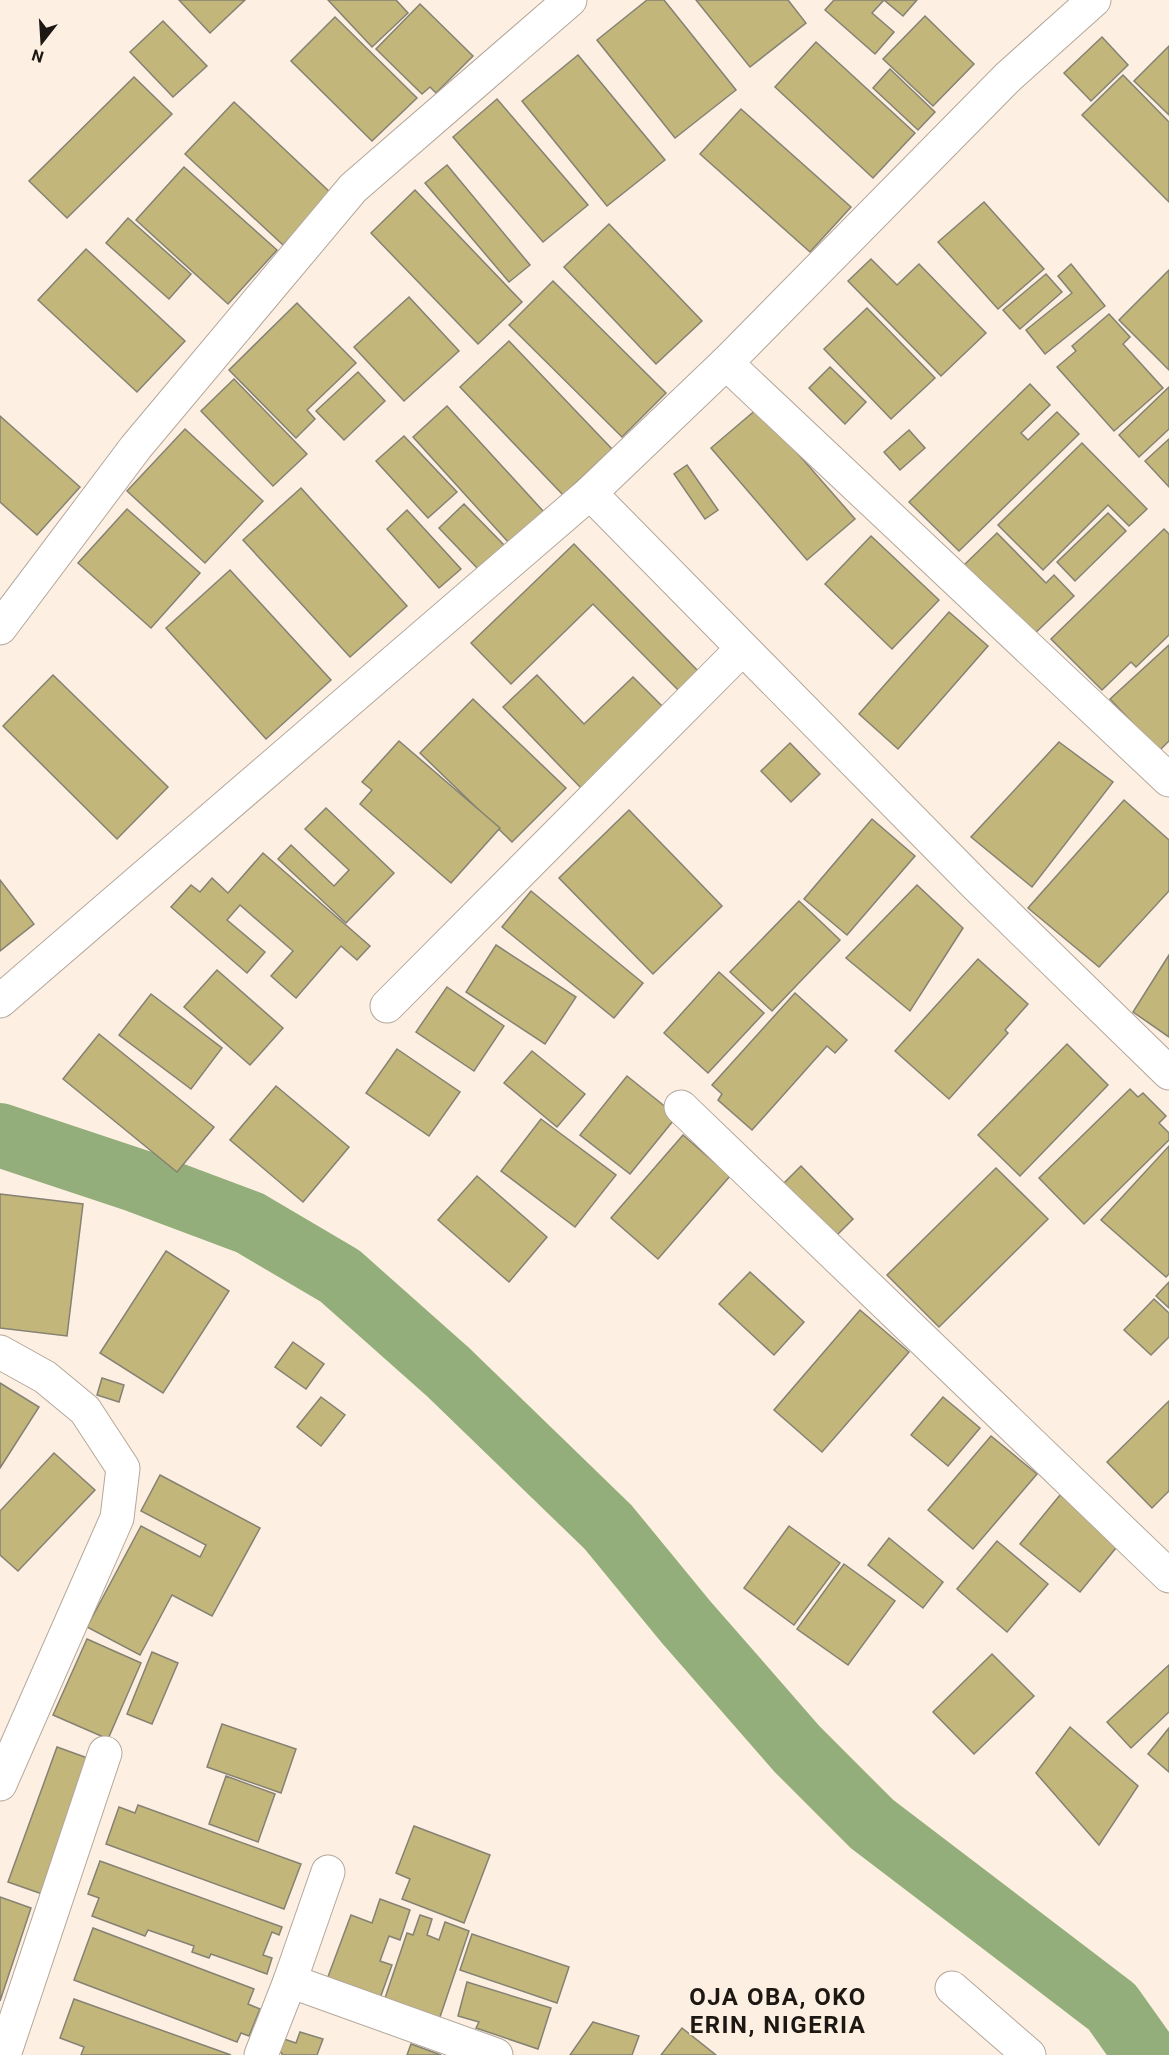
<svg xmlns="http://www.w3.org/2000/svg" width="1169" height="2055" font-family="Roboto,sans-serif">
<rect width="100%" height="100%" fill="#fdf0e2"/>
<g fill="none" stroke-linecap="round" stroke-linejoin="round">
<polyline stroke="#93ae7a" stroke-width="64" points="0,1135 138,1181 250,1223 340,1276 448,1372 608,1527 686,1622 797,1749 872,1824 1112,2007 1146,2055"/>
</g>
<g fill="#c2b67b" stroke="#858273" stroke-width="1.5">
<polygon points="179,0 245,0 210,33"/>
<polygon points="328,0 396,0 408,13 372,47"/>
<polygon points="647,0 664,0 736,90 675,138 597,40"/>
<polygon points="696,0 788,0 806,23 750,67"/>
<polygon points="834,0 884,0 872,13 894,32 875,54 825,10"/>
<polygon points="884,0 917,0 903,16"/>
<polygon points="420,4 473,56 436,93 430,87 422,94 376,49"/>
<polygon points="925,16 974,64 933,106 883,59"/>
<polygon points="335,17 417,98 372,141 291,61"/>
<polygon points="163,21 207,66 173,97 130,52"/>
<polygon points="1102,37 1128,65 1091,101 1064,73"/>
<polygon points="816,42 915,133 873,178 775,87"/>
<polygon points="1169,46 1169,115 1134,81"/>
<polygon points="578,55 665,160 607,206 522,101"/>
<polygon points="890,69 935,112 918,130 873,88"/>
<polygon points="1123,75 1169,122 1169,202 1082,115"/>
<polygon points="134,77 172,114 67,218 29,181"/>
<polygon points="497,99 588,205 543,242 453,137"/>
<polygon points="234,102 332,194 283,245 185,154"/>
<polygon points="741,109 851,207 810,252 700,154"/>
<polygon points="447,165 530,265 509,282 425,183"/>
<polygon points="184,167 277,250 228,304 136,220"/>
<polygon points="415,190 522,302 478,344 371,233"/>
<polygon points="984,202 1044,269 998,309 938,242"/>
<polygon points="128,218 191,274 169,299 106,243"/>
<polygon points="609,224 702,321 656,364 564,267"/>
<polygon points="86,249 185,341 137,392 38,300"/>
<polygon points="871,259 897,285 919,264 986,333 941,376 848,281"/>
<polygon points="1071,264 1105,306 1045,354 1026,330 1072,293 1058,276"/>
<polygon points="1169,270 1169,370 1119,320"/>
<polygon points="1046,274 1062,292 1020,329 1003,310"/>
<polygon points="553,281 666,393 622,437 509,325"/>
<polygon points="409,297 459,351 404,401 354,347"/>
<polygon points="297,303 356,363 307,410 315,419 296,438 229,370"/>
<polygon points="867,308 935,378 891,419 824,349"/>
<polygon points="1109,314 1130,337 1123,344 1163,388 1114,431 1057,367 1076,351 1072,346"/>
<polygon points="509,341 612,449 563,495 460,387"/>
<polygon points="830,367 866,402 845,424 809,388"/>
<polygon points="358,372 385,401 344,440 316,411"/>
<polygon points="234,379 307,454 273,486 201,411"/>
<polygon points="1030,384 1050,405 1021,433 1028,440 1057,412 1079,434 959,551 909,502"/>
<polygon points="1169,387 1169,429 1139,457 1119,435"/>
<polygon points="447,406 544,512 509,543 413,437"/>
<polygon points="758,408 855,519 807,560 711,448"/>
<polygon points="0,416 80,487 37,535 0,502"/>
<polygon points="185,429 263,501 205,563 127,491"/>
<polygon points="909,430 925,448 900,470 884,452"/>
<polygon points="404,436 457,492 428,518 376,461"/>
<polygon points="1169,439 1169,487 1145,461"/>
<polygon points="1082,443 1147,509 1129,526 1108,505 1043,570 998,525"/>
<polygon points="687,465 718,510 705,519 674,474"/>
<polygon points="301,488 407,606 350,657 243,540"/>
<polygon points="464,504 504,545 479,570 439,528"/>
<polygon points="127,509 200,573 151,628 78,563"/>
<polygon points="407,510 461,569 439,588 387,529"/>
<polygon points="1108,513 1126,531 1075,581 1057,562"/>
<polygon points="1164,529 1169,534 1169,635 1136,667 1131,662 1102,690 1051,639"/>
<polygon points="997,533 1046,583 1054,575 1074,596 1031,637 962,567"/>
<polygon points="871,536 939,600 892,649 825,584"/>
<polygon points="574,544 700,673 680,692 593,604 511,684 471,643"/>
<polygon points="230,570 331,680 266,739 166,628"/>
<polygon points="949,612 988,646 898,749 859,714"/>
<polygon points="1169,645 1169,741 1159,751 1110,699"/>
<polygon points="53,675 168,787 117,839 3,726"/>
<polygon points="537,675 584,724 633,677 665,709 582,789 503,707"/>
<polygon points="473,699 566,788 512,842 420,753"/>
<polygon points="399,741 500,828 451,883 360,804 372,790 362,782"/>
<polygon points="1059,742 1113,782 1032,887 971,837"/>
<polygon points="790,743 820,774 791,802 761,771"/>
<polygon points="1124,800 1169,840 1169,891 1099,967 1028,908"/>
<polygon points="326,808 394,873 346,923 278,859 291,845 334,886 349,870 305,829"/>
<polygon points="629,810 722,906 653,974 559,878"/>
<polygon points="872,819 915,856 847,935 804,899"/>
<polygon points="263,853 370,946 357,960 341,946 296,998 271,976 293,951 240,905 227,920 265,952 247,973 171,907 191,885 200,892 212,878 228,893"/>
<polygon points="0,880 34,924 0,951"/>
<polygon points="917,885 963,928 910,1011 846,958"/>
<polygon points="531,891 643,983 614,1018 502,927"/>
<polygon points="799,901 840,940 772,1011 730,972"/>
<polygon points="496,945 576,997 545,1044 466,992"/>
<polygon points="1169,955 1169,1037 1133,1012"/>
<polygon points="978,959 1028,1004 1005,1030 1008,1033 949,1099 895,1051"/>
<polygon points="217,970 283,1028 250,1065 184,1007"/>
<polygon points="719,972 764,1013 708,1073 664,1033"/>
<polygon points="447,987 504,1026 474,1071 416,1032"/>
<polygon points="795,993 847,1040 835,1053 827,1046 752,1130 718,1100 722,1094 712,1085"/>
<polygon points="151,994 222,1048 191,1089 119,1035"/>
<polygon points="99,1034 214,1127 177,1172 63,1079"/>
<polygon points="1067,1044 1108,1085 1020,1176 978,1135"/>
<polygon points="397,1049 460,1092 429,1136 366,1093"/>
<polygon points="532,1051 585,1094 557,1127 504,1083"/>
<polygon points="627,1076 677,1116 630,1174 580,1135"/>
<polygon points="276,1086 349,1147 303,1202 230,1140"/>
<polygon points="1130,1089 1138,1097 1143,1093 1166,1116 1159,1123 1169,1133 1169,1140 1084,1224 1039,1178"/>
<polygon points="541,1119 616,1175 575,1227 501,1171"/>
<polygon points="683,1135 730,1176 658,1259 611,1218"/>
<polygon points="1169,1146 1169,1274 1166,1277 1101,1220"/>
<polygon points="801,1166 853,1219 834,1238 782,1185"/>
<polygon points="996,1168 1048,1219 939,1327 887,1275"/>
<polygon points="477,1176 547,1237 509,1282 438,1220"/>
<polygon points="0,1194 83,1204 67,1336 0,1328"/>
<polygon points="166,1251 229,1291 163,1393 100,1353"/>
<polygon points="750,1272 804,1322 774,1355 719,1304"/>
<polygon points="1169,1282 1169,1308 1156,1296"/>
<polygon points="1154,1299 1169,1313 1169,1337 1151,1355 1124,1330"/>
<polygon points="860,1310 909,1352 822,1452 774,1410"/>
<polygon points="293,1342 324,1364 306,1389 275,1367"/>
<polygon points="102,1378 124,1385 119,1402 97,1395"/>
<polygon points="0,1383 39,1407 0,1468"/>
<polygon points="321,1397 345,1415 321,1446 297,1427"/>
<polygon points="943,1397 980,1428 948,1466 911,1435"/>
<polygon points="1169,1401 1169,1491 1152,1508 1107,1462"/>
<polygon points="991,1436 1037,1474 973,1549 928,1510"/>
<polygon points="54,1453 95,1490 18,1571 0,1555 0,1511"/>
<polygon points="160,1475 260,1528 212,1616 172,1595 140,1655 87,1627 141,1526 200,1557 206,1545 141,1511"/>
<polygon points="1060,1495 1120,1543 1080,1592 1020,1544"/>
<polygon points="789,1526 840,1563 794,1625 744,1588"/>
<polygon points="889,1538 943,1582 923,1608 868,1565"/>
<polygon points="997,1541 1048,1584 1007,1632 957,1589"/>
<polygon points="844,1564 895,1601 848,1665 797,1629"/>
<polygon points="87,1639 141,1663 108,1739 53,1715"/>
<polygon points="152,1652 178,1663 152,1724 127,1714"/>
<polygon points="992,1654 1034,1696 974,1754 933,1712"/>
<polygon points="1169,1665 1169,1712 1131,1748 1107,1722"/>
<polygon points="222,1724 296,1749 281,1793 207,1767"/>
<polygon points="1070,1727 1138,1786 1099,1845 1036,1773"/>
<polygon points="1169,1728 1169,1772 1148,1754"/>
<polygon points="57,1747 93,1760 45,1895 8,1882"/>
<polygon points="226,1776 275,1794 258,1842 209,1824"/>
<polygon points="138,1805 301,1864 284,1909 106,1844 119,1807 135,1813"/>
<polygon points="414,1826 490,1855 464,1923 402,1899 410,1879 396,1873"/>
<polygon points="100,1861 282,1927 279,1935 272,1932 263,1955 272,1958 267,1974 211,1954 209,1958 192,1952 194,1946 148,1930 145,1936 92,1916 99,1898 88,1894"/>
<polygon points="0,1897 31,1908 0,2001"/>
<polygon points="380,1899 410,1910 400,1940 389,1936 380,1961 392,1965 379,2001 326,1982 351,1915 372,1923"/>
<polygon points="420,1915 432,1919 427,1935 439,1940 445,1922 469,1931 439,2020 384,2001 407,1933 413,1935"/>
<polygon points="93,1928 254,1989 248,2004 260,2009 249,2036 241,2033 237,2042 74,1980"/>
<polygon points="472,1934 569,1967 557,2003 460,1970"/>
<polygon points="467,1982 551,2008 538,2049 476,2028 479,2022 458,2016"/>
<polygon points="74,1999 231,2055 81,2055 84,2047 60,2038"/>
<polygon points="593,2022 639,2036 632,2055 570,2055"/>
<polygon points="682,2028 716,2055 661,2055"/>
<polygon points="300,2032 323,2039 317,2055 282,2055 282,2053 274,2051 278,2037 296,2043"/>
<polygon points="411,2044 441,2055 407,2055"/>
</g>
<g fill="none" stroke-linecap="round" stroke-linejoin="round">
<g stroke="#b4a79b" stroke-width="35">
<g id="minor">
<polyline points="726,363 1169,780"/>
<polyline points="590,493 975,884 1169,1073"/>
<polyline points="0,628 136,447 353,188 570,0"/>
<polyline points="0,1001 590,493 726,363 1008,77 1094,0"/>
<polyline points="387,1006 742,649"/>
<polyline points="681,1107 1169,1576"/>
<polyline points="0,1352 45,1377 85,1410 123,1468 117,1518 0,1784"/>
<polyline points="290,1981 496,2055"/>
<polyline points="952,1988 1029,2055"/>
<polyline points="4,2055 105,1753"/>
<polyline points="261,2055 290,1981 328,1872"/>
</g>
</g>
<use href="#minor" stroke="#fff" stroke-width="33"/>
</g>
<g text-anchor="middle" stroke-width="4.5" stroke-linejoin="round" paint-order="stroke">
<g font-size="24" font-weight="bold" letter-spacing="1.5" fill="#1d1813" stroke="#fdf0e2">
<text x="778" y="2005">OJA OBA, OKO<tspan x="778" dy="28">ERIN, NIGERIA</tspan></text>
</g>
</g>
<g transform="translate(42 42) rotate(197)" stroke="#fdf0e2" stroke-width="4.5" paint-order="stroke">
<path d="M0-4.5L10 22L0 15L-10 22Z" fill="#1d1813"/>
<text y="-9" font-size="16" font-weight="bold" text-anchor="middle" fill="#1d1813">N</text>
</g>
</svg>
